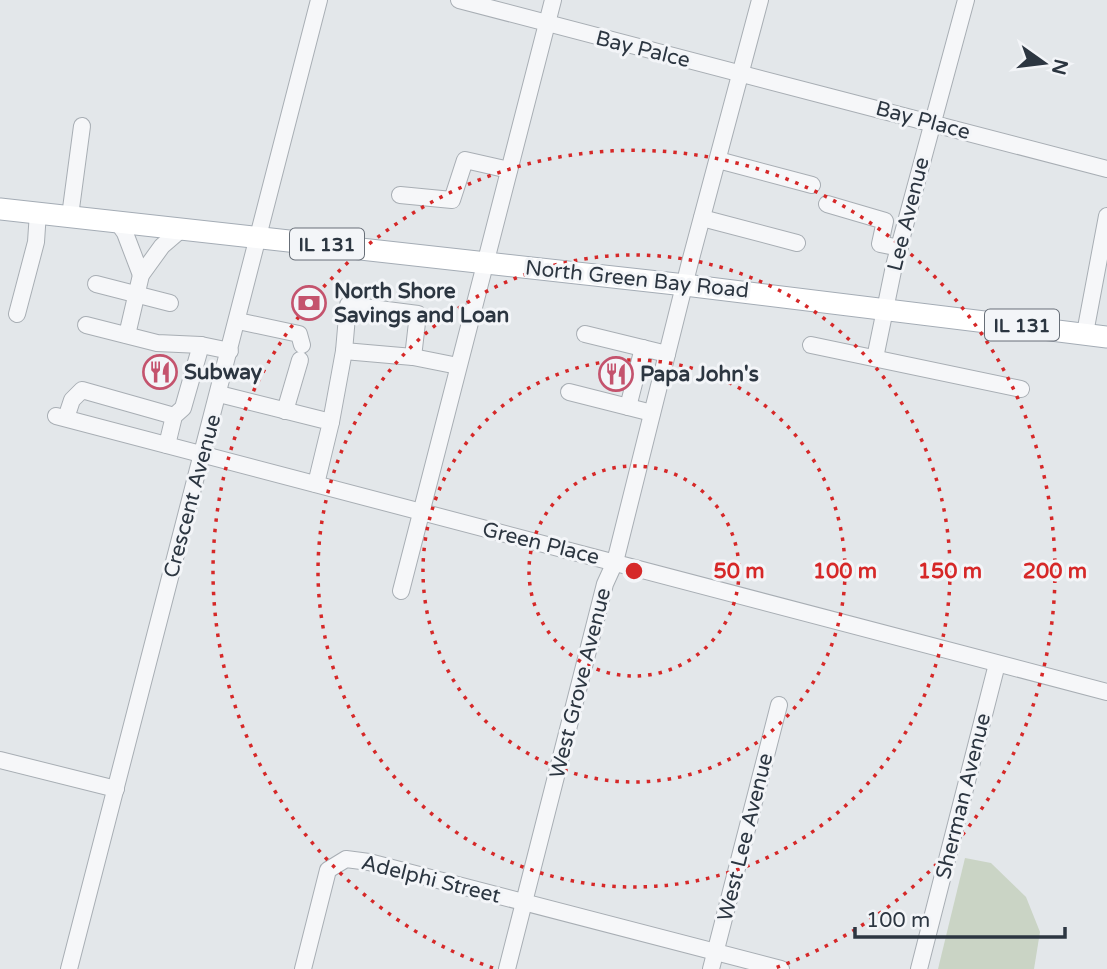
<svg xmlns="http://www.w3.org/2000/svg" width="1107" height="969" font-family="'Varela Round',sans-serif">
<rect width="100%" height="100%" fill="#e3e7ea"/>
<polygon fill="#cad4c5" points="965,858 991,863 1026,897 1040,932 1034,969 938,969"/>
<g fill="none" stroke-linecap="round" stroke-linejoin="round">
<g stroke="#a8aeb4" stroke-width="18">
<g id="minor">
<path d="M459,0c216,58 432,112 648,169"/>
<polyline points="718,160 812,185"/>
<polyline points="400,195 452,200 465,160 509,170"/>
<polyline points="827,204 885,221 880,244 900,248"/>
<polyline points="70,216 82,126"/>
<polyline points="702,218 797,243"/>
<polyline points="116,220 125,233 141,275"/>
<polyline points="96,284 170,303"/>
<polyline points="17,314 36,242 38,212"/>
<polyline points="238,321 299,334 302,345"/>
<polyline points="86,325 157,343 201,345 230,351"/>
<polyline points="1085,333 1107,216"/>
<polyline points="585,334 667,354"/>
<polyline points="127,335 141,275 162,246 183,228"/>
<polyline points="811,345 1021,389"/>
<polyline points="344,351 413,357 458,366"/>
<polyline points="875,358 894,266 966,0"/>
<polyline points="569,392 652,413"/>
<polyline points="219,394 331,422 316,484"/>
<polyline points="628,407 643,348"/>
<polyline points="285,411 300,360"/>
<polyline points="56,416 1107,692"/>
<polyline points="66,418 72,400 82,390 174,416"/>
<polyline points="331,422 344,351 348,305 418,314 413,357"/>
<polyline points="167,445 174,416 183,408 201,345"/>
<polyline points="401,591 553,0"/>
<polyline points="0,760 116,789"/>
<polyline points="69,969 319,0"/>
<polyline points="303,969 328,870 346,859 369,862 781,969"/>
<polyline points="507,969 605,584 615,562 689,266 760,0"/>
<polyline points="711,969 779,705"/>
<polyline points="919,969 997,664"/>
</g>
</g>
<g stroke="#a4acb5" stroke-width="23">
<polyline id="major" points="0,209 685,285 1107,337"/>
</g>
<use href="#minor" stroke="#f6f7f9" stroke-width="16"/>
<use href="#major" stroke="#fff" stroke-width="21"/>
</g>
<g fill="none" stroke="#d62828" stroke-width="3.5" stroke-dasharray="3.5 7">
<circle cx="634" cy="571" r="105"/>
<circle cx="634" cy="571" r="211"/>
<circle cx="634" cy="571" r="316"/>
<path d="M493 968A421 421 0 1 1 775 968"/>
</g>
<defs>
<g id="bank-ring" transform="scale(1.75)"><circle r="9.5" fill="#f3f5f8" stroke="#c4536d" stroke-width="1.5"/><path d="M-6-4H6V4H-6ZM0-2.3a2.3 2.3 0 1 0 0 4.6a2.3 2.3 0 1 0 0-4.6Z" fill="#c4536d"/></g>
<g id="restaurant-ring" transform="scale(1.75)"><circle r="9.5" fill="#f3f5f8" stroke="#c4536d" stroke-width="1.5"/><path d="M-5-6h1v4h1v-4h1v4h1v-4h1v5L-1.5 .5V6h-2V.5L-5-1ZM5-6V6H3V1.5H1.5Q1.5-4 5-6Z" fill="#c4536d"/></g>
</defs>
<g fill-rule="evenodd">
<use href="#bank-ring" x="309" y="303"/>
<use href="#restaurant-ring" x="160" y="372"/>
<use href="#restaurant-ring" x="616" y="374"/>
</g>
<g text-anchor="middle" stroke-width="6" stroke-linejoin="round" paint-order="stroke">
<g fill="#f3f5f8" stroke="#686f78" stroke-width="2">
<rect x="290" y="228.5" width="74" height="31" rx="5"/>
<rect x="985" y="309.5" width="74" height="31" rx="5"/>
</g>
<g font-size="19" font-weight="bold" fill="#2c3641">
<text x="327" y="251">IL 131</text>
<text x="1022" y="332">IL 131</text>
</g>
<g font-size="21" fill="#2c3641" stroke="#f3f5f8">
<text transform="translate(643 49) rotate(14)" y="7">Bay Palce</text>
<text transform="translate(923 120) rotate(15)" y="7">Bay Place</text>
<text transform="translate(908 214) rotate(-76)" y="7">Lee Avenue</text>
<text transform="translate(637 279) rotate(6)" y="7">North Green Bay Road</text>
<text transform="translate(192 496) rotate(-75)" y="7">Crescent Avenue</text>
<text transform="translate(541 543) rotate(14)" y="7">Green Place</text>
<text transform="translate(580 683) rotate(-76)" y="7">West Grove Avenue</text>
<text transform="translate(963 796) rotate(-76)" y="7">Sherman Avenue</text>
<text transform="translate(745 837) rotate(-76)" y="7">West Lee Avenue</text>
<text transform="translate(431 879) rotate(14)" y="7">Adelphi Street</text>
</g>
<g font-size="21" font-weight="bold" fill="#2c3641" stroke="#f3f5f8" text-anchor="start">
<text x="334" y="298">North Shore<tspan x="334" dy="24">Savings and Loan</tspan></text>
<text x="184" y="379">Subway</text>
<text x="640" y="381">Papa John's</text>
</g>
</g>
<circle cx="634" cy="571" r="10" fill="#d62828" stroke="#f3f5f8" stroke-width="3.5"/>
<g font-size="21" text-anchor="middle" font-weight="bold" fill="#d62828" stroke="#f3f5f8" stroke-width="6" stroke-linejoin="round" paint-order="stroke">
<text x="739" y="578">50 m</text>
<text x="845" y="578">100 m</text>
<text x="950" y="578">150 m</text>
<text x="1055" y="578">200 m</text>
</g>
<g transform="translate(1044 63) rotate(104)" stroke="#f3f5f8" stroke-width="5" paint-order="stroke">
<path d="M0-5L12 26L0 18L-12 26Z" fill="#2c3641"/>
<text y="-10" font-size="19" font-weight="bold" text-anchor="middle" fill="#2c3641">N</text>
</g>
<path d="M855 927v10h210v-10" fill="none" stroke="#2c3641" stroke-width="3.5"/>
<text x="866" y="927" font-size="21" fill="#2c3641" stroke="#f3f5f8" stroke-width="5" paint-order="stroke">100 m</text>
</svg>
